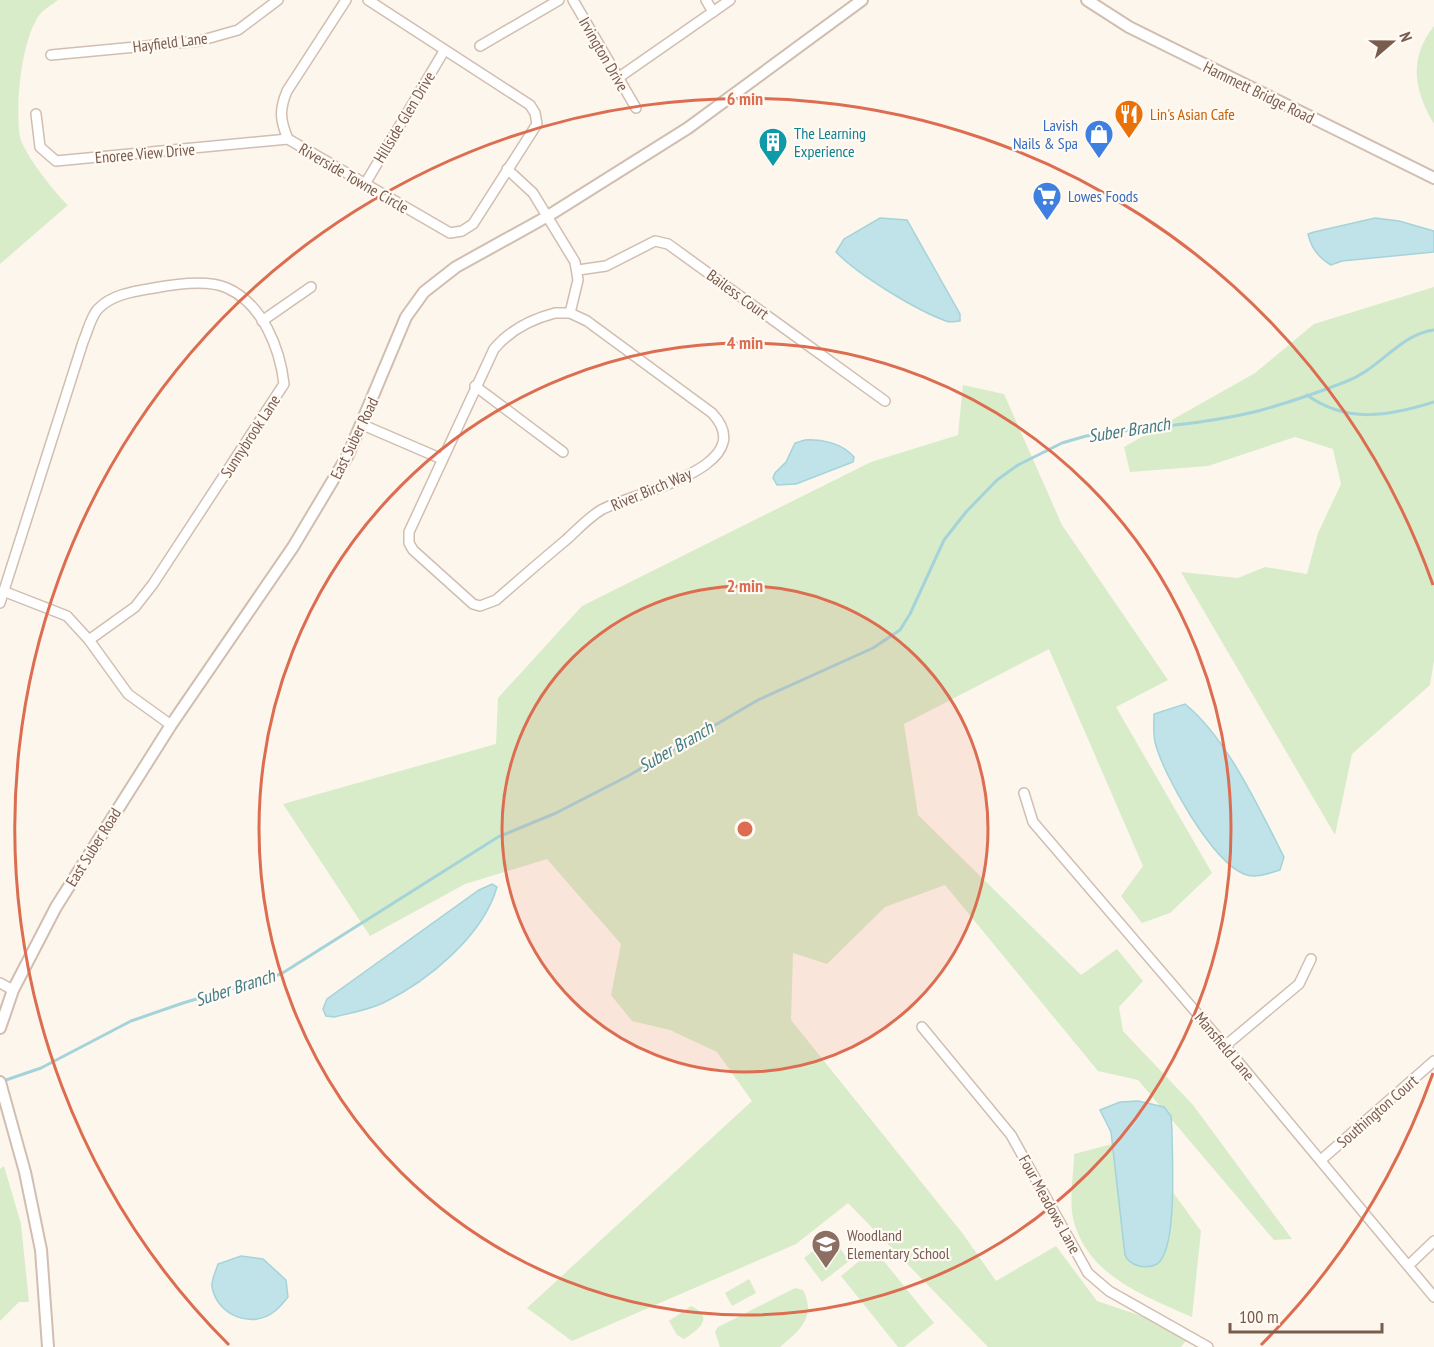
<svg xmlns="http://www.w3.org/2000/svg" width="1434" height="1347" font-family="'PT Sans Narrow',sans-serif">
<rect width="100%" height="100%" fill="#fdf6ec"/>
<g fill="#d8ecc9">
<path d="M0,0h58c-5,4 -14,9 -18,14 -19,25 -25,93 -20,123 3,15 36,58 48,68l-68,59z"/>
<path d="M1434,26v98c-20,-34 -26,-65 0,-98z"/>
<polygon points="1434,287 1434,660 1430,685 1352,754 1335,835 1181,572 1238,578 1265,567 1307,574 1318,533 1341,484 1333,449 1295,437 1208,466 1130,472 1124,447 1255,373 1314,324"/>
<polygon points="963,385 1004,394 1062,525 1168,680 1116,707 1212,873 1170,913 1142,923 1121,896 1143,866 1049,649 904,724 918,815 1081,975 1117,949 1143,981 1119,1007 1123,1031 1193,1105 1292,1239 1274,1240 1138,1080 1098,1071 945,885 885,907 827,964 793,953 791,1020 963,1234 996,1281 1056,1246 1097,1301 1192,1333 1181,1347 988,1347 848,1203 796,1244 572,1341 527,1308 752,1101 717,1052 670,1030 632,1021 611,995 621,944 547,859 465,884 370,936 283,804 496,744 498,698 582,606 871,462 958,435"/>
<path d="M1112,1144l15,108 28,7 17,-68 29,40 -9,86c-48,-21 -106,-42 -119,-99 -4,-19 1,-45 1,-64z"/>
<polygon points="4,1166 21,1224 29,1302 19,1302 0,1321 0,1169"/>
<polygon points="832,1237 849,1261 822,1282 804,1258"/>
<polygon points="874,1249 934,1323 904,1347 898,1347 841,1276"/>
<polygon points="749,1279 756,1293 732,1306 725,1293"/>
<path d="M795,1288l8,2c14,27 -4,41 -23,57h-60l-5,-15 3,-5z"/>
<path d="M691,1306c25,11 7,24 -7,33l-7,-4 -8,-14z"/>
</g>
<g fill="#bfe3e8" stroke="#a5d3da" stroke-width="1.5">
<path d="M880,218l27,2 53,94v7c-5,0 -9,2 -14,0 -30,-11 -88,-46 -110,-69l8,-13z"/>
<path d="M1375,218l24,3 35,10v21l-92,9 -11,4c-12,-7 -20,-17 -23,-31l6,-2z"/>
<path d="M805,440c17,-1 37,3 49,17l-1,5 -57,22 -19,1 -4,-7 2,-5 11,-11 9,-19z"/>
<path d="M1185,704c42,34 74,104 99,153l-4,13c-11,3 -25,9 -36,4 -32,-13 -81,-99 -89,-132 -2,-9 -1,-19 -1,-28z"/>
<path d="M492,884l5,3c-14,49 -69,94 -114,116 -15,7 -32,10 -49,14l-8,-1 -3,-7 4,-10 152,-109z"/>
<path d="M1138,1101l26,6 7,9 1,15c0,25 6,119 -15,133 -5,3 -13,3 -18,2 -7,-2 -12,-5 -14,-11l-14,-123 -11,-22 20,-8z"/>
<path d="M241,1256l22,3 23,21 2,17c-4,5 -8,10 -13,14 -23,19 -58,4 -63,-24 -1,-7 4,-16 6,-23z"/>
</g>
<g fill="none" stroke-linecap="round" stroke-linejoin="round">
<g stroke="#a5d3da" stroke-width="3">
<path d="M1307,395c40,29 83,21 127,7"/>
<path d="M3,1081l38,-13 90,-47 52,-18 98,-29 217,-137 58,-24 72,-37 130,-76 115,-52 27,-18 10,-16 34,-74 22,-28 31,-32 21,-15 44,-22 24,-7c57,-9 116,-11 172,-25 29,-8 59,-18 87,-29 36,-13 53,-47 89,-52"/>
</g>
<g stroke="#d1beb0" stroke-width="12">
<g id="minor">
<path d="M346,0l-59,91c-8,19 -7,29 1,48l162,94 12,-2 11,-7 64,-100 -2,-11 -5,-8 -162,-105"/>
<polyline points="573,0 636,108"/>
<polyline points="706,0 713,12"/>
<polyline points="480,46 559,0"/>
<polyline points="51,55 199,41 238,30 278,0"/>
<polyline points="618,78 730,0"/>
<polyline points="36,114 40,147 56,161 288,139"/>
<polyline points="507,169 533,193 575,262 578,280 570,313"/>
<polyline points="365,184 444,51"/>
<polyline points="578,270 606,266 655,241 668,244 885,401"/>
<path d="M555,313h15l17,8 125,92c52,55 -84,81 -111,97 -13,8 -24,20 -35,30 -24,20 -47,40 -70,60l-16,6 -7,-2 -60,-54 -4,-7v-11l85,-183c15,-18 38,-30 61,-36z"/>
<polyline points="262,321 311,287"/>
<polyline points="475,386 563,452"/>
<polyline points="363,425 442,459"/>
<polyline points="3,591 67,616 89,640 128,694 171,725"/>
<path d="M0,603l83,-261c4,-9 8,-26 15,-33 14,-15 38,-18 56,-21 21,-4 53,-9 73,0 36,16 53,61 57,96l-131,200 -18,23 -46,33"/>
<polyline points="1024,793 1033,822 1225,1046 1434,1297"/>
<polyline points="0,983 13,990"/>
<polyline points="922,1027 1011,1135 1088,1273 1109,1291 1208,1347"/>
<polyline points="1225,1046 1299,984 1311,959"/>
<polyline points="1321,1160 1434,1061"/>
<polyline points="1409,1265 1434,1241"/>
</g>
</g>
<g stroke="#d1beb0" stroke-width="14">
<g id="tertiary">
<polyline points="1087,0 1129,27 1434,178"/>
<polyline points="0,1028 13,990 56,907 171,725 293,547 348,455 406,317 424,292 456,267 548,216 688,128 862,0"/>
<polyline points="0,1082 25,1172 41,1250 48,1347"/>
</g>
</g>
<use href="#minor" stroke="#fff" stroke-width="9"/>
<use href="#tertiary" stroke="#fff" stroke-width="10"/>
</g>
<circle cx="745" cy="829" r="243" fill="#dc6d51" fill-opacity=".12"/>
<g fill="none" stroke="#dc6d51" stroke-width="3">
<circle cx="745" cy="829" r="243"/>
<circle cx="745" cy="829" r="486"/>
<path d="M1433 1073A730 730 0 0 1 1261 1345M229 1345A730 730 0 1 1 1433 585"/>
</g>
<defs>
<g id="restaurant-pin" transform="scale(1.5)"><path d="M0 17L-7.5 6A9.5 9.5 0 1 1 7.5 6Z" fill="#e8710a" stroke="#fffaf3"/><path d="M-5-6h1v4h1v-4h1v4h1v-4h1v5L-1.5 .5V6h-2V.5L-5-1ZM5-6V6H3V1.5H1.5Q1.5-4 5-6Z" fill="#fff"/></g>
<g id="shop-pin" transform="scale(1.5)"><path d="M0 17L-7.5 6A9.5 9.5 0 1 1 7.5 6Z" fill="#3f7fe0" stroke="#fffaf3"/><path d="M-5-2.5h2.3a2.7 3.5 0 0 1 5.4 0H5L5.5 6h-11ZM-1.5-2.5h3a1.5 2.3 0 0 0-3 0Z" fill="#fff"/></g>
<g id="building-pin" transform="scale(1.5)"><path d="M0 17L-7.5 6A9.5 9.5 0 1 1 7.5 6Z" fill="#0f9aa8" stroke="#fffaf3"/><path d="M-4-6H4V6H1V3H-1V6H-4ZM-2.5-4.3h1.7v1.8h-1.7ZM.8-4.3h1.7v1.8H.8ZM-2.5-1h1.7V.8h-1.7ZM.8-1h1.7V.8H.8Z" fill="#fff"/></g>
<g id="supermarket-pin" transform="scale(1.5)"><path d="M0 17L-7.5 6A9.5 9.5 0 1 1 7.5 6Z" fill="#3f7fe0" stroke="#fffaf3"/><path d="M-6-5.5h2.5l.6 2H6L4.5 2H-2.5L-4.4-4H-6ZM-1.5 3.2a1.3 1.3 0 1 0 .1 0ZM3 3.2a1.3 1.3 0 1 0 .1 0Z" fill="#fff"/></g>
<g id="school-pin" transform="scale(1.5)"><path d="M0 17L-7.5 6A9.5 9.5 0 1 1 7.5 6Z" fill="#8d6e63" stroke="#fffaf3"/><path d="M0-5L7-2L0 1L-7-2ZM-4 1L0 2.5L4 1V4Q0 6-4 4Z" fill="#fff"/></g>
</defs>
<g fill-rule="evenodd">
<use href="#restaurant-pin" x="1129" y="114"/>
<use href="#shop-pin" x="1099" y="134"/>
<use href="#building-pin" x="773" y="142"/>
<use href="#supermarket-pin" x="1047" y="196"/>
<use href="#school-pin" x="826" y="1244"/>
</g>
<g text-anchor="middle" stroke-width="4.5" stroke-linejoin="round" paint-order="stroke">
<g font-size="16" fill="#7a5c4d" stroke="#fffaf3">
<text transform="translate(170 42) rotate(-7)" y="6">Hayfield Lane</text>
<text transform="translate(604 54) rotate(60)" y="6">Irvington Drive</text>
<text transform="translate(1259 92) rotate(26)" y="6">Hammett Bridge Road</text>
<text transform="translate(404 117) rotate(-59)" y="6">Hillside Glen Drive</text>
<text transform="translate(145 153) rotate(-5)" y="6">Enoree View Drive</text>
<text transform="translate(354 178) rotate(30)" y="6">Riverside Towne Circle</text>
<text transform="translate(738 294) rotate(36)" y="6">Bailess Court</text>
<text transform="translate(250 436) rotate(-57)" y="6">Sunnybrook Lane</text>
<text transform="translate(354 438) rotate(-64)" y="6">East Suber Road</text>
<text transform="translate(651 489) rotate(-23)" y="6">River Birch Way</text>
<text transform="translate(93 847) rotate(-58)" y="6">East Suber Road</text>
<text transform="translate(1225 1046) rotate(50)" y="6">Mansfield Lane</text>
<text transform="translate(1377 1111) rotate(-41)" y="6">Southington Court</text>
<text transform="translate(1050 1204) rotate(61)" y="6">Four Meadows Lane</text>
</g>
<g font-size="16" fill="#c56008" stroke="#fffaf3" text-anchor="start">
<text x="1150" y="120">Lin's Asian Cafe</text>
</g>
<g font-size="16" fill="#366cbe" stroke="#fffaf3" text-anchor="end">
<text x="1078" y="131">Lavish<tspan x="1078" dy="18">Nails &amp; Spa</tspan></text>
<text x="1068" y="202" text-anchor="start">Lowes Foods</text>
</g>
<g font-size="16" fill="#0d838f" stroke="#fffaf3" text-anchor="start">
<text x="794" y="139">The Learning<tspan x="794" dy="18">Experience</tspan></text>
</g>
<g font-size="16" fill="#785e54" stroke="#fffaf3" text-anchor="start">
<text x="847" y="1241">Woodland<tspan x="847" dy="18">Elementary School</tspan></text>
</g>
<g font-size="18" font-style="italic" fill="#437c86" stroke="#fffaf3">
<text transform="translate(1129 430) rotate(-9)" y="6">Suber Branch</text>
<text transform="translate(676 747) rotate(-30)" y="6">Suber Branch</text>
<text transform="translate(235 988) rotate(-18)" y="6">Suber Branch</text>
</g>
</g>
<circle cx="745" cy="829" r="9" fill="#dc6d51" stroke="#fffaf3" stroke-width="3"/>
<g font-size="18" text-anchor="middle" font-weight="bold" fill="#dc6d51" stroke="#fffaf3" stroke-width="4.5" stroke-linejoin="round" paint-order="stroke">
<text x="745" y="105">6 min</text>
<text x="745" y="349">4 min</text>
<text x="745" y="592">2 min</text>
</g>
<g transform="translate(1392 42) rotate(70)" stroke="#fffaf3" stroke-width="4.5" paint-order="stroke">
<path d="M0-4.5L10 22L0 15L-10 22Z" fill="#7a5c4d"/>
<text y="-9" font-size="16" font-weight="bold" text-anchor="middle" fill="#7a5c4d">N</text>
</g>
<path d="M1230 1323v9h152v-9" fill="none" stroke="#7a5c4d" stroke-width="3"/>
<text x="1239" y="1323" font-size="18" fill="#7a5c4d" stroke="#fffaf3" stroke-width="4.5" paint-order="stroke">100 m</text>
</svg>
